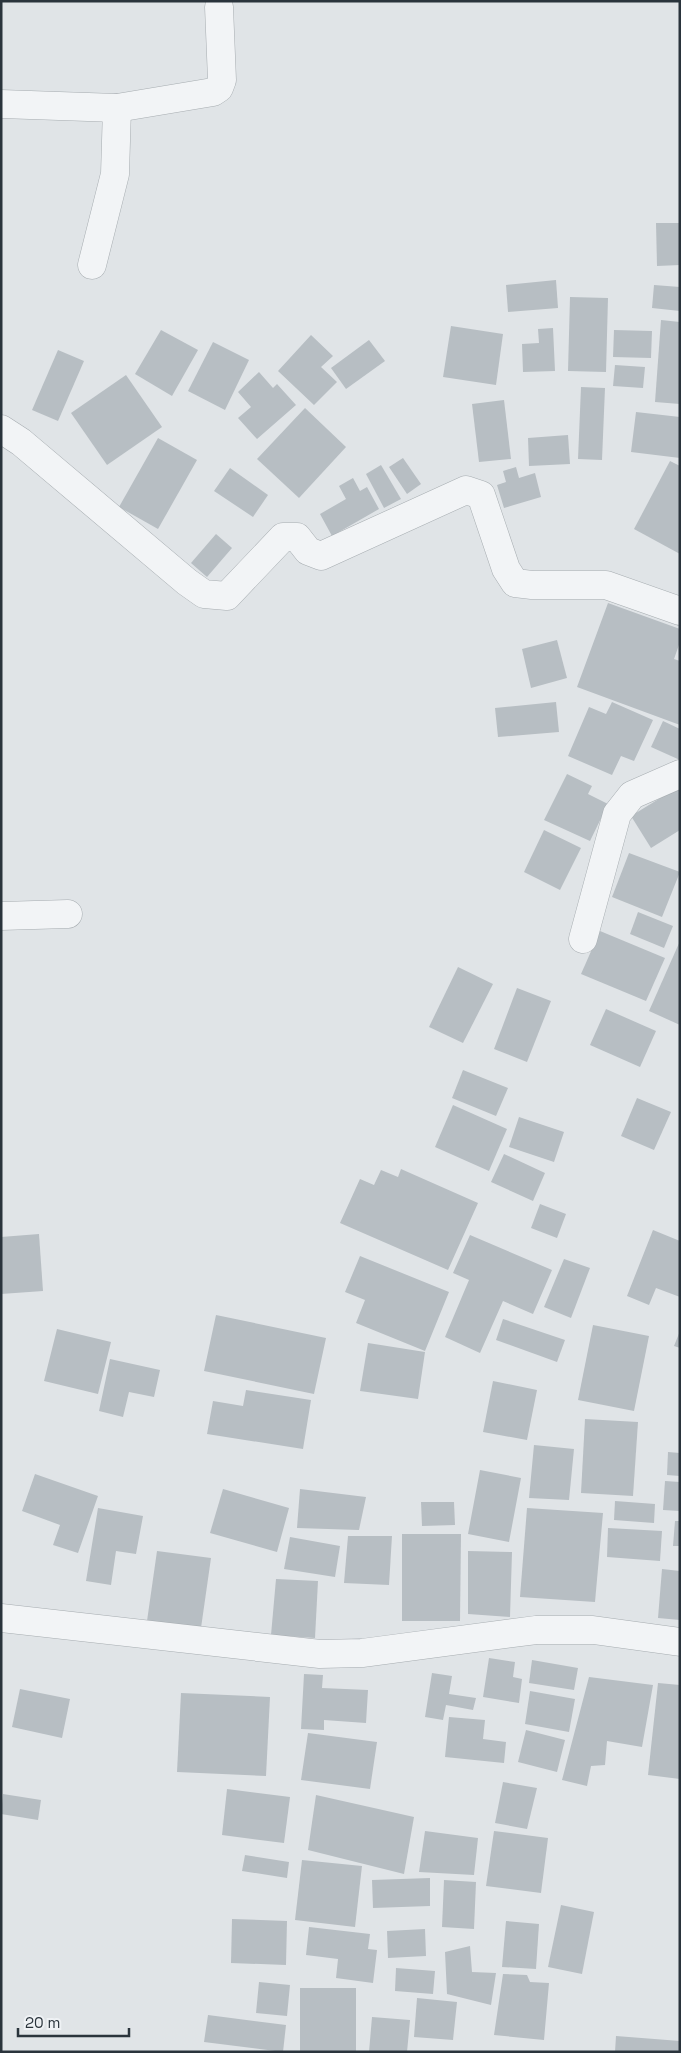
<svg xmlns="http://www.w3.org/2000/svg" width="681" height="2053" font-family="'Space Grotesk',sans-serif">
<rect width="100%" height="100%" fill="#e0e4e7"/>
<g fill="#b7bec3">
<polygon points="656,223 680,223 680,265 657,266"/>
<polygon points="556,280 558,308 508,312 506,285"/>
<polygon points="654,285 680,287 680,311 652,308"/>
<polygon points="570,297 608,298 606,372 568,371"/>
<polygon points="661,320 680,322 680,404 655,402"/>
<polygon points="451,326 503,334 496,385 443,377"/>
<polygon points="553,328 555,371 523,372 522,344 539,343 538,329"/>
<polygon points="161,330 198,350 172,396 135,374"/>
<polygon points="614,330 652,331 651,358 613,357"/>
<polygon points="311,335 333,356 321,367 337,382 314,405 278,371"/>
<polygon points="369,340 385,361 346,389 331,368"/>
<polygon points="213,342 249,360 225,410 188,391"/>
<polygon points="58,350 84,361 58,421 32,410"/>
<polygon points="615,365 645,367 643,388 613,386"/>
<polygon points="259,372 273,388 277,384 296,405 257,439 238,418 251,407 238,392"/>
<polygon points="126,375 162,427 107,465 71,413"/>
<polygon points="581,387 605,388 602,460 578,459"/>
<polygon points="504,400 511,459 479,462 472,404"/>
<polygon points="305,408 346,447 299,498 257,459"/>
<polygon points="636,412 680,417 680,458 631,452"/>
<polygon points="568,435 570,464 529,466 528,438"/>
<polygon points="158,438 197,460 158,529 119,507"/>
<polygon points="403,458 421,484 407,494 389,467"/>
<polygon points="670,461 680,466 680,554 634,529"/>
<polygon points="381,465 401,499 384,508 366,474"/>
<polygon points="516,467 519,478 535,473 541,497 504,508 497,485 506,482 503,471"/>
<polygon points="230,468 268,495 253,517 214,491"/>
<polygon points="353,478 360,491 367,487 379,509 332,536 320,514 346,499 339,486"/>
<polygon points="216,534 232,548 207,577 191,563"/>
<polygon points="608,603 680,629 680,642 674,659 680,661 680,725 577,687"/>
<polygon points="557,640 567,678 531,688 522,649"/>
<polygon points="556,702 559,732 498,737 495,708"/>
<polygon points="612,702 653,720 634,761 621,756 612,775 568,756 589,707 606,714"/>
<polygon points="663,721 680,729 680,760 651,747"/>
<polygon points="567,774 592,786 588,794 608,804 590,841 544,820"/>
<polygon points="680,786 680,830 651,848 631,816"/>
<polygon points="544,830 581,848 560,890 524,872"/>
<polygon points="629,853 680,872 662,917 612,897"/>
<polygon points="638,912 673,926 664,948 630,934"/>
<polygon points="600,931 665,958 646,1001 581,974"/>
<polygon points="680,941 680,1025 649,1011"/>
<polygon points="458,967 493,984 463,1043 429,1027"/>
<polygon points="517,988 551,1001 527,1062 494,1049"/>
<polygon points="606,1009 656,1031 640,1067 590,1045"/>
<polygon points="463,1070 508,1088 496,1116 452,1098"/>
<polygon points="637,1098 671,1112 654,1150 621,1136"/>
<polygon points="453,1105 507,1129 489,1171 435,1147"/>
<polygon points="519,1117 564,1132 554,1162 509,1147"/>
<polygon points="504,1154 545,1173 533,1201 491,1182"/>
<polygon points="401,1169 478,1203 448,1270 340,1223 360,1179 374,1185 381,1170 398,1177"/>
<polygon points="540,1204 566,1214 557,1238 531,1228"/>
<polygon points="653,1230 680,1241 680,1297 656,1288 649,1305 627,1296"/>
<polygon points="39,1234 43,1291 1,1294 1,1237"/>
<polygon points="470,1235 552,1270 533,1314 503,1301 480,1353 445,1337 469,1280 453,1273"/>
<polygon points="360,1256 449,1292 425,1351 356,1323 365,1300 345,1292"/>
<polygon points="564,1259 590,1268 571,1318 544,1307"/>
<polygon points="216,1315 326,1338 314,1394 204,1371"/>
<polygon points="503,1319 565,1340 557,1362 496,1340"/>
<polygon points="593,1325 649,1336 634,1411 578,1400"/>
<polygon points="57,1329 111,1342 98,1394 44,1381"/>
<polygon points="680,1331 680,1348 674,1346"/>
<polygon points="368,1343 425,1352 418,1399 360,1391"/>
<polygon points="110,1359 160,1370 154,1397 129,1392 123,1417 99,1411"/>
<polygon points="493,1381 537,1390 527,1440 483,1432"/>
<polygon points="246,1390 311,1400 303,1449 207,1434 213,1401 243,1406"/>
<polygon points="585,1419 638,1422 633,1496 581,1493"/>
<polygon points="534,1445 574,1449 569,1500 529,1498"/>
<polygon points="668,1452 680,1453 680,1476 667,1475"/>
<polygon points="480,1470 521,1478 509,1542 468,1534"/>
<polygon points="35,1474 98,1496 78,1553 53,1545 60,1525 22,1511"/>
<polygon points="665,1481 680,1482 680,1511 663,1510"/>
<polygon points="223,1489 289,1508 277,1552 210,1533"/>
<polygon points="300,1489 366,1497 359,1530 297,1528"/>
<polygon points="615,1501 655,1504 654,1523 614,1520"/>
<polygon points="421,1502 454,1502 455,1525 422,1526"/>
<polygon points="98,1508 143,1516 136,1554 116,1551 111,1585 86,1581"/>
<polygon points="527,1508 603,1513 595,1602 520,1597"/>
<polygon points="675,1521 680,1521 680,1546 673,1546"/>
<polygon points="608,1528 662,1531 660,1561 607,1557"/>
<polygon points="402,1534 461,1534 460,1621 402,1621"/>
<polygon points="348,1536 392,1536 389,1585 344,1583"/>
<polygon points="290,1537 340,1546 335,1577 284,1569"/>
<polygon points="157,1551 211,1558 201,1628 147,1621"/>
<polygon points="468,1551 512,1552 510,1617 468,1614"/>
<polygon points="662,1569 680,1571 680,1620 658,1618"/>
<polygon points="276,1579 318,1581 315,1638 271,1635"/>
<polygon points="489,1658 515,1662 513,1677 522,1679 519,1703 483,1697"/>
<polygon points="532,1660 578,1668 574,1690 529,1683"/>
<polygon points="432,1673 452,1676 449,1694 476,1698 473,1710 446,1705 443,1720 425,1717"/>
<polygon points="304,1674 323,1675 322,1688 368,1690 366,1723 324,1720 324,1730 301,1729"/>
<polygon points="589,1677 653,1685 642,1747 607,1741 605,1765 591,1766 587,1786 562,1780"/>
<polygon points="658,1683 680,1685 680,1779 648,1775"/>
<polygon points="20,1689 70,1699 62,1738 12,1727"/>
<polygon points="530,1691 575,1699 569,1732 525,1724"/>
<polygon points="181,1693 270,1697 266,1776 177,1772"/>
<polygon points="449,1717 485,1720 483,1739 506,1742 504,1763 445,1757"/>
<polygon points="526,1730 565,1740 557,1772 518,1762"/>
<polygon points="308,1733 377,1742 370,1789 301,1780"/>
<polygon points="503,1782 537,1788 527,1829 495,1823"/>
<polygon points="227,1789 290,1797 284,1843 222,1835"/>
<polygon points="3,1794 41,1800 38,1820 1,1814"/>
<polygon points="316,1795 414,1817 404,1874 308,1850"/>
<polygon points="425,1831 478,1838 474,1875 419,1872"/>
<polygon points="494,1831 548,1838 541,1893 486,1886"/>
<polygon points="245,1855 289,1862 287,1878 242,1871"/>
<polygon points="302,1860 362,1866 355,1927 295,1920"/>
<polygon points="430,1878 430,1906 373,1908 372,1880"/>
<polygon points="444,1880 476,1882 474,1929 442,1927"/>
<polygon points="561,1905 594,1912 582,1974 548,1967"/>
<polygon points="232,1919 287,1921 286,1965 231,1963"/>
<polygon points="506,1921 539,1924 536,1969 502,1967"/>
<polygon points="309,1927 370,1934 368,1949 377,1950 373,1983 336,1978 338,1959 306,1955"/>
<polygon points="425,1929 426,1956 388,1958 387,1931"/>
<polygon points="470,1946 472,1972 496,1973 491,2005 447,1994 445,1952"/>
<polygon points="396,1968 435,1971 433,1994 395,1991"/>
<polygon points="503,1974 527,1975 530,1982 549,1983 544,2040 494,2035"/>
<polygon points="259,1982 290,1985 287,2016 256,2013"/>
<rect x="300" y="1988" width="56" height="63"/>
<polygon points="417,1998 457,2002 453,2040 414,2037"/>
<polygon points="208,2015 286,2025 283,2052 204,2042"/>
<polygon points="372,2017 410,2020 407,2052 369,2052"/>
<polygon points="616,2036 680,2041 680,2052 615,2052"/>
</g>
<g fill="none" stroke-linecap="round" stroke-linejoin="round">
<g stroke="#a6acb0" stroke-width="29">
<g id="minor">
<polyline points="1,104 117,108 213,92 219,88 222,80 219,7"/>
<polyline points="92,265 115,174 117,108"/>
<polyline points="1,429 21,442 187,582 204,594 227,596 283,537 297,537 308,551 321,556 466,490 481,495 506,569 515,583 532,585 606,585 680,611"/>
<polyline points="1,916 68,914"/>
<polyline points="583,939 617,814 632,795 680,774"/>
<polyline points="1,1618 320,1654 362,1653 536,1630 593,1630 680,1642"/>
</g>
</g>
<use href="#minor" stroke="#f2f4f6" stroke-width="28"/>
</g>
<rect width="681" height="2053" fill="none" stroke="#2a343c" stroke-width="5"/>
<path d="M18 2028v8h111v-8" fill="none" stroke="#2a343c" stroke-width="2.5"/>
<text x="25" y="2028" font-size="15" fill="#2a343c" stroke="#eff2f5" stroke-width="4" paint-order="stroke">20 m</text>
</svg>
